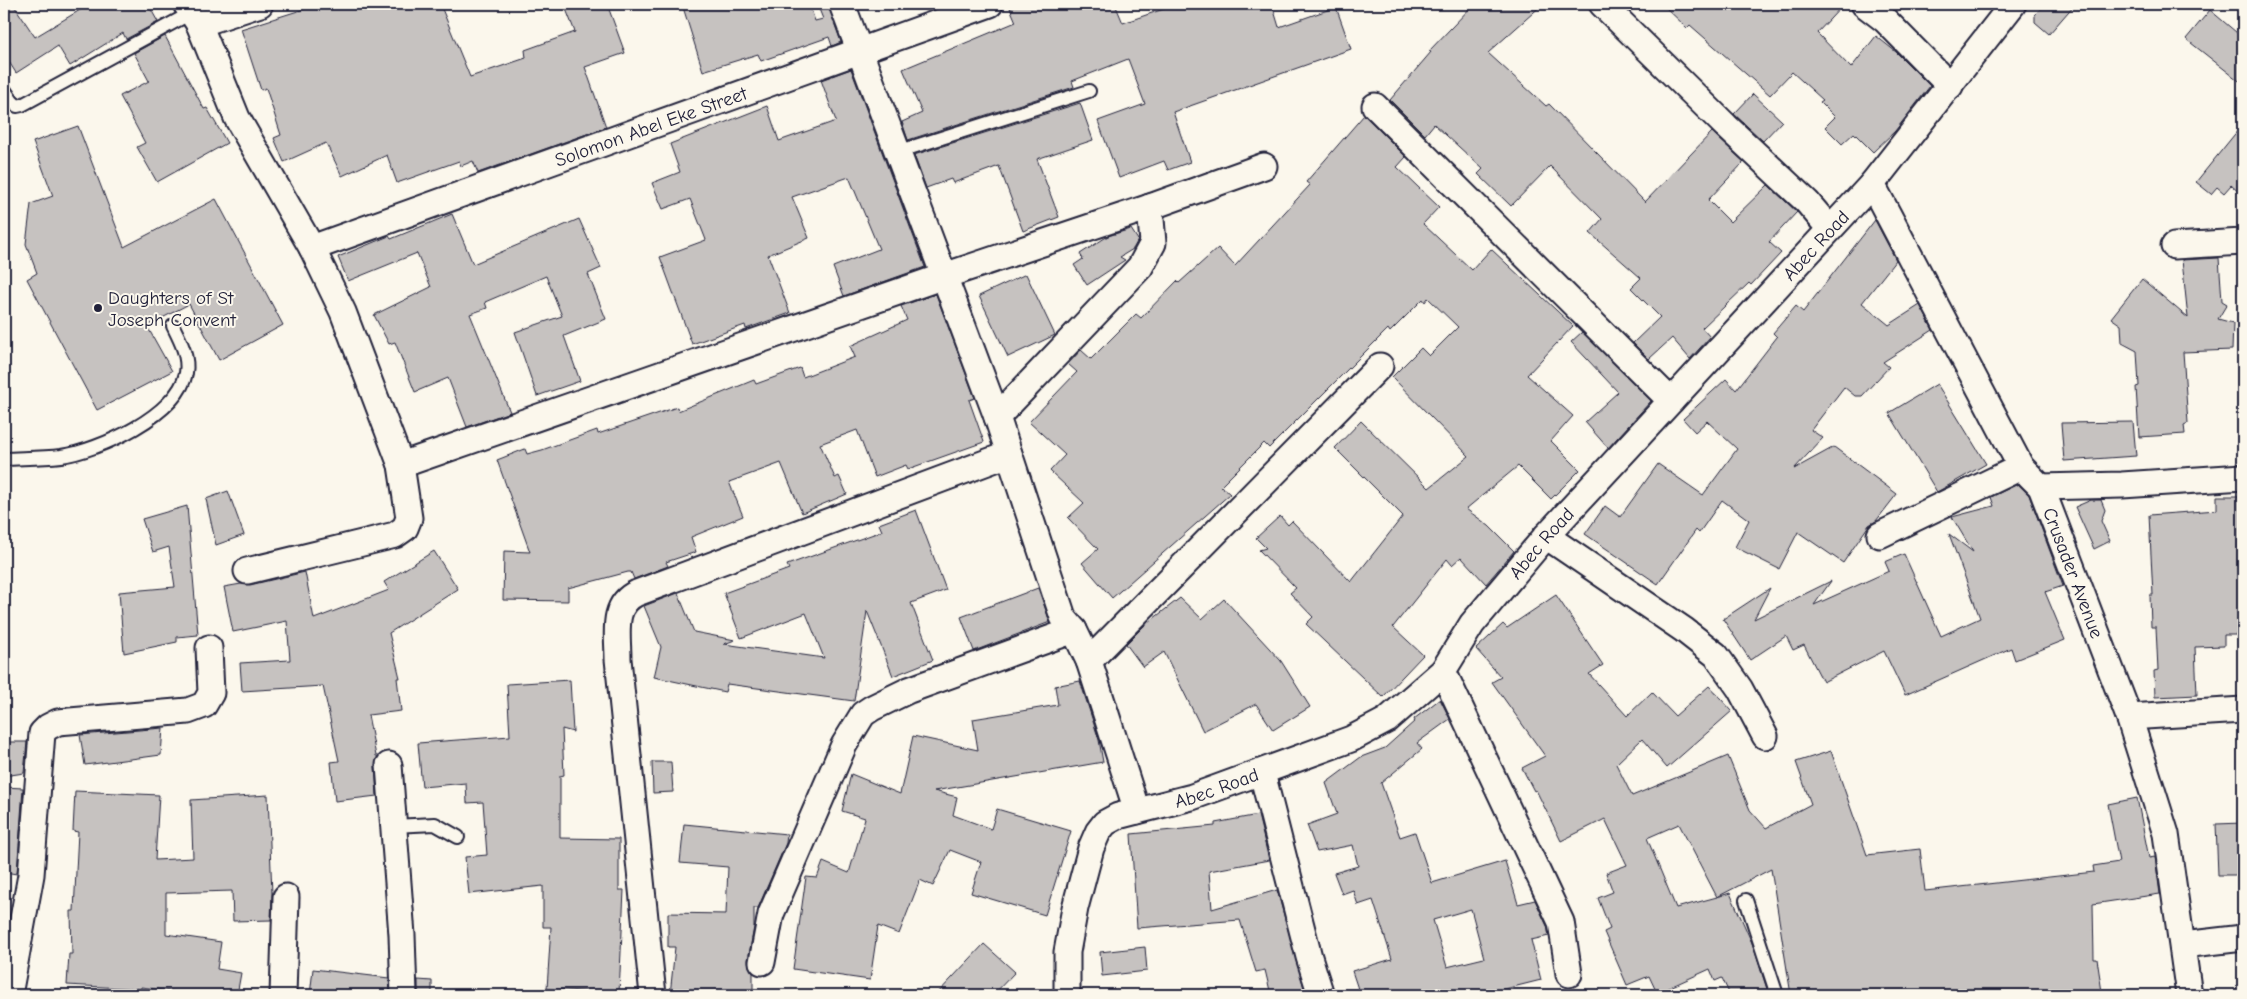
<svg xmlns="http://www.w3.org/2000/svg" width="2247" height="999" font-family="'Comic Neue',sans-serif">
<rect width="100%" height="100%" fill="#fbf7ec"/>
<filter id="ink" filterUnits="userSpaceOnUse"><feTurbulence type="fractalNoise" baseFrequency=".02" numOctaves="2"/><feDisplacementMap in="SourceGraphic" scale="10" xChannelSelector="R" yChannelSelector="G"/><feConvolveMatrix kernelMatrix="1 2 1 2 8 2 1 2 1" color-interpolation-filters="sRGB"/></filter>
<g filter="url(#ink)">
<g fill="#c6c2c0" stroke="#22223b" fill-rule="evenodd">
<polygon points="4,4 13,4 35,37 90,4 148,4 158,22 126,39 123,33 70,66 58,46 16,73 4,54"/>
<polygon points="320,4 440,4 470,77 526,58 525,50 575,32 564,4 607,4 625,53 585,67 606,127 478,173 473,161 461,166 459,161 397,183 387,155 342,176 326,143 284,162 274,138 281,135 266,88 261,90 241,29"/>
<polygon points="682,4 809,4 815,21 823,19 817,4 828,4 841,42 832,46 829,37 761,61 758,54 703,71"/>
<polygon points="1021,4 1115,4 1123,23 1178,4 1272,4 1279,27 1336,7 1351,49 1173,112 1190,162 1168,170 1164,161 1119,178 1098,121 1145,104 1128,59 1072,81 1074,87 908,140 902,122 922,113 903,69 1016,22 1010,8"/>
<polygon points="1474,4 1543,4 1488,53 1546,106 1549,104 1645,202 1712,132 1744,162 1708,200 1730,222 1768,185 1797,212 1769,242 1781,253 1751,285 1749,283 1702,328 1710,337 1690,359 1672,338 1649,359 1633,343 1660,317 1631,288 1641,278 1590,233 1602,219 1550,166 1511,206 1478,174 1483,169 1434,124 1425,135 1390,100 1431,52 1429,51"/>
<polygon points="1662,4 1844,4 1817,33 1851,68 1876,36 1896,52 1930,86 1895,131 1873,152 1854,133 1842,144 1825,127 1835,117 1820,102 1823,100 1792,72 1770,95 1690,25 1687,28"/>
<polygon points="2045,4 2075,4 2049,34 2035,22 2035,15"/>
<polygon points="2210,10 2243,38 2243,84 2186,39"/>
<polygon points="165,36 204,109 207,108 227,143 157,182 137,147 145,143 120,96 149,81 134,53"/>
<polygon points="851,69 925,267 844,296 833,267 879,249 849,177 792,197 809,238 768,255 790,313 746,329 745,325 692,344 660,257 706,240 690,199 663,209 652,183 680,172 670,144 767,106 779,141 836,121 821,80"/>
<polygon points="1753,94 1782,121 1763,141 1734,114"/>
<polygon points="1080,103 1093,140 1037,159 1059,217 1023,231 999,166 953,183 951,179 926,188 914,155"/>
<polygon points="1364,115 1406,157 1397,167 1439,207 1423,224 1472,270 1491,249 1573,326 1527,375 1573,416 1551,441 1580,470 1551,499 1518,466 1466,509 1489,526 1514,551 1486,584 1461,557 1452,565 1447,559 1393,627 1423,655 1383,697 1306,624 1313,617 1290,593 1296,588 1259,550 1266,548 1256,538 1280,516 1288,525 1292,521 1351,582 1403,516 1335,448 1361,421 1429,488 1469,456 1392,377 1421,348 1429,356 1458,327 1428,298 1425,302 1423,299 1390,332 1388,329 1269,448 1264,443 1221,486 1230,494 1112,598 1082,563 1098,549 1068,518 1084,503 1050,471 1065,455 1029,422 1077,372 1068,364 1081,350 1091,359 1136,314 1141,318 1177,281 1179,283 1218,248 1235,266 1310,185 1306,182"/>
<polygon points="2243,124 2243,196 2231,185 2224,193 2217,187 2211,194 2196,182"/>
<polygon points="78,126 124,247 216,199 283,325 219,360 189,304 147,326 172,371 97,410 27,279 37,273 26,244 31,204 53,196 33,142"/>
<polygon points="452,214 473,264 579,219 601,268 588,274 606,319 564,336 580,381 537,396 515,332 562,316 546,276 485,302 487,308 470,314 510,412 467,427 448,378 415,392 395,342 389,344 374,315 431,287 417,253 348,281 338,257 389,236 391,239"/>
<polygon points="1875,220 1896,260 1862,303 1889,325 1920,305 1933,330 1883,362 1889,367 1862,396 1855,396 1844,387 1811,430 1823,438 1794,469 1834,447 1897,494 1876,521 1869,525 1843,563 1798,532 1779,569 1735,547 1749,520 1722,500 1699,533 1696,530 1658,584 1585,534 1605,506 1620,517 1658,464 1703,495 1737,449 1707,421 1695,432 1683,419 1726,379 1736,390 1777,337 1773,333 1796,306 1803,312"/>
<polygon points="1131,229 1138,240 1133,249 1120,257 1125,260 1087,285 1074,265 1083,259 1080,254 1108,236"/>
<polygon points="2219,258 2222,301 2227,304 2218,319 2233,323 2232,350 2183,352 2188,423 2184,425 2185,434 2139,437 2136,387 2139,386 2137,351 2122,343 2121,325 2111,318 2142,279 2188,318 2182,260"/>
<polygon points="1026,274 1055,335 1008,357 979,296"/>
<polygon points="936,294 975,398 969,400 984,442 908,469 906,465 875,477 857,430 820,444 835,478 839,476 847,494 802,513 781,463 729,482 743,516 691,537 696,552 666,562 668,566 634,579 631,572 628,572 568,588 568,601 503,600 504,551 530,552 497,460 525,449 527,454 542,450 597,430 598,434 677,407 678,411 754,380 756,384 800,368 803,377 855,357 850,346 907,320 901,306"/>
<polygon points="1582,332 1651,401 1608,448 1585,422 1618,392 1571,342"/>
<polygon points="1937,384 1986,464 1937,492 1889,413"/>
<polygon points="2133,422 2136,456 2064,461 2061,423"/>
<polygon points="2018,484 2029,495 2063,586 2045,592 2065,640 2015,660 2011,648 1905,695 1884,651 1823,682 1804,645 1793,650 1786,636 1750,660 1723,619 1770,588 1754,619 1831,581 1814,605 1889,571 1885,562 1904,554 1941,636 1980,618 1949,534 1973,552 1952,517 1994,506 1991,497"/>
<polygon points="228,491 244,535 216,545 206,499"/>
<polygon points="2217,496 2243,496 2243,573 2240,573 2242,635 2224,635 2224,646 2195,647 2197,695 2155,697 2154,671 2158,670 2156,627 2151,627 2150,595 2153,595 2149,515 2217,510"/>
<polygon points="2091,500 2101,500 2105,510 2101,521 2110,541 2094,549 2075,507"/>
<polygon points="187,506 198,635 177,637 177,642 124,653 119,592 175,587 169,547 153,552 142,519"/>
<polygon points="916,510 946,590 911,603 933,660 893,676 867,611 854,701 727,684 725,692 654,677 661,647 644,606 678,593 694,632 735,640 724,644 824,658 806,613 741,638 724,593 789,569 787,565 882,531 879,524"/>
<polygon points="434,551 458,589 389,633 400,678 397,678 401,711 368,715 376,756 379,756 375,766 377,796 335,801 331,762 339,761 323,686 242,691 240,663 290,660 287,621 233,632 224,587 241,584 250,585 305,572 314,619 389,590 384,582"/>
<polygon points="1038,588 1050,622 974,651 961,617"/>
<path d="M1556,595l47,70 -14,9 38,42 25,-24 23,24 34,-30 23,25 -65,57 -25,-29 -26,25 16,32 96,-40 22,54 16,18 45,-24 -15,-42 35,-11 36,104 53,-6 5,42 169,-19 -1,-6 26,-4 -11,-58 29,-6 12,60 6,-1 5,37 -67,10 1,55h3l5,33 -20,3h-291l-20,-126 -54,28 13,-4 22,50 17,52h-39l-8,-17 -7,3 -5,-12 -53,24 -8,-17 -22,9 -23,-53 6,-3 -12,-31 15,-6 -7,-19 21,-8 -22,-46 -44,22 -25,-51 -2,1 -12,-23 23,-12 -53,-74 9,-5 -25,-28 27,-25 4,4zM1679,824l38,73 -41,11 -29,-70z"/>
<polygon points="1180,598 1202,619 1224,599 1281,661 1310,707 1273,730 1256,704 1203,731 1164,652 1143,667 1126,644 1144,626"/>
<polygon points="570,680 573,732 562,729 564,775 560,776 560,838 619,839 619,890 624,890 619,993 547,989 551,927 543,927 543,886 469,894 465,857 487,855 483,802 467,803 466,783 422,787 418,743 510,736 507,684"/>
<polygon points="1080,681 1099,740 1103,762 934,791 957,797 953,815 991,829 997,809 1071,831 1045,915 971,893 981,862 950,850 933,886 920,880 899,934 878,926 870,980 793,969 806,877 817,878 823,862 849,873 865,818 842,811 851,774 900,794 913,736 978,750 973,719 1058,705 1055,686"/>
<path d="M1440,699l10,20 -33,24 5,6 -41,34 19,54 15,-5 17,51 73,-22 13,43 17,-4 12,26 2,10 -18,4 10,40 -60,15h-121l-8,-24 40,-12 -19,-59 -15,5 -5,-15 -11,4 -8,-21 24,-7 -5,-21 -36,7 -10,-27 30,-11 -11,-31 35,-26 24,-9 30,-27 -1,-2zM1471,909l13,49 -37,9 -14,-47z"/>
<polygon points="163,728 161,755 85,765 80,735"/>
<polygon points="4,742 27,742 24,773 4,776"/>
<polygon points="652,762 671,762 673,792 653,793"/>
<polygon points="4,787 23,788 17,874 4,872"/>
<polygon points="75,791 159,795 155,860 193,858 191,800 268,795 272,894 271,920 233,921 232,891 166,893 166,934 221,942 217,969 241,973 237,995 200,995 141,987 141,989 67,985 69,954 72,954 71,911 74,911 78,832 73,831"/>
<polygon points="1258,815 1269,860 1209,871 1212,909 1277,890 1306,995 1271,995 1265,970 1256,972 1240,920 1137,928 1131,834 1215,826 1215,823"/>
<polygon points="2243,823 2243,875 2218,875 2216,824"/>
<polygon points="684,824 787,834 786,843 758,908 754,908 754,927 748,960 749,967 753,973 753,995 670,995 675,947 668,947 668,913 726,914 728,867 680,863"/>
<polygon points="984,944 1015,972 993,995 936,995"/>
<polygon points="1145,947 1147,971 1102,976 1100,952"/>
<polygon points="313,969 389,978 390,995 310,995"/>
<polygon points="418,980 432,981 432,995 418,995"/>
</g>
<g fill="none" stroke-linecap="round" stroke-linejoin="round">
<g stroke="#22223b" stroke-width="16">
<g id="lane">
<polyline points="4,89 12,101 17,106 22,105 191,13"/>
<polyline points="897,152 1089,91"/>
<path d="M4,459c19,-1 38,-1 57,-3 37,-5 117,-41 125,-83 3,-16 -6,-33 -13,-47"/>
<polyline points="393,826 435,824 458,837"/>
<polyline points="1746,900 1777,995"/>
</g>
</g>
<g stroke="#22223b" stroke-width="29">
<g id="street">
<polyline points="186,4 199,24 237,118 312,248 343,312 401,465 409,518 405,528 395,535 247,571"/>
<polyline points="842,4 997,417 1063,617 1074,630 1089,661 1137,811"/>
<polyline points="1602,4 1726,126 1807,202 1830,229"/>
<polyline points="1864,4 1885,20 1950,86"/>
<polyline points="199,24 260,4"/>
<polyline points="1375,106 1671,401"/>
<path id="s1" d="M1872,184l149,283 20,20 88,230 37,117 23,161"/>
<polyline points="2174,246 2243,242"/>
<path id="s2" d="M312,248l678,-244"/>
<polyline points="997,417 1140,267 1153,243 1150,207"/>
<polyline points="401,465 944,276 1150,207 1264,166"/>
<polyline points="2041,487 2122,485 2243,477"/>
<polyline points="1880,535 2021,467"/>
<polyline points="1546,536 1684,630 1716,655 1740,689 1765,736"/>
<polyline points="1089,661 1380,366"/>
<polyline points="1443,671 1561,922 1569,974"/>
<polyline points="2129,717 2243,710"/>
<polyline points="389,765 402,935 404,995"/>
<polyline points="1262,773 1309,957 1321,995"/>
<polyline points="2183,945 2243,938"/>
<polyline points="762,962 771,914 844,745 863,714 872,708 909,690 1074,630"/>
<polyline points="9,995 31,875 42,733 48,727 58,722 188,711 204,705 211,693 209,648"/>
<polyline points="283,995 286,897"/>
<path d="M653,995l-35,-336c0,-25 -7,-54 19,-66l372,-139"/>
<path id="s3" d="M1067,995v-43l8,-44 16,-60 7,-16 7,-9 13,-7 74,-19 159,-58 36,-19 56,-49 29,-47 74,-88 326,-352 141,-180"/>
</g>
</g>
<use href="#lane" stroke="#fbf7ec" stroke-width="12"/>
<use href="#street" stroke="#fbf7ec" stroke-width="25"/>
</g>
</g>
<circle fill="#22223b" stroke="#fbf7ec" stroke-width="2" cx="98" cy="308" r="5"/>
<g text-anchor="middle" stroke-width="4" stroke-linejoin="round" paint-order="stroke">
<g font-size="19" fill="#22223b" stroke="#fbf7ec">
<text dy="7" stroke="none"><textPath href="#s2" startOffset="360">Solomon Abel Eke Street</textPath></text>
<text dy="7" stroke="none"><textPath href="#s3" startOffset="1121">Abec Road</textPath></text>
<text dy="7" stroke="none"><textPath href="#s3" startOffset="716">Abec Road</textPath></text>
<text dy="7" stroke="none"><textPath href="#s1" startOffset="440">Crusader Avenue</textPath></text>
<text dy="7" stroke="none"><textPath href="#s3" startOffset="296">Abec Road</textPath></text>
</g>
<g font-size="19" fill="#22223b" stroke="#fbf7ec" text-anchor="start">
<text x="108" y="304">Daughters of St<tspan x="108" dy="22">Joseph Convent</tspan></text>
</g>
</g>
<rect width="2247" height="999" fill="none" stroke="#fbf7ec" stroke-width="20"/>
<rect x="10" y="10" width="2227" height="979" fill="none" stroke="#22223b" stroke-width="2" filter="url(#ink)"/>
</svg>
